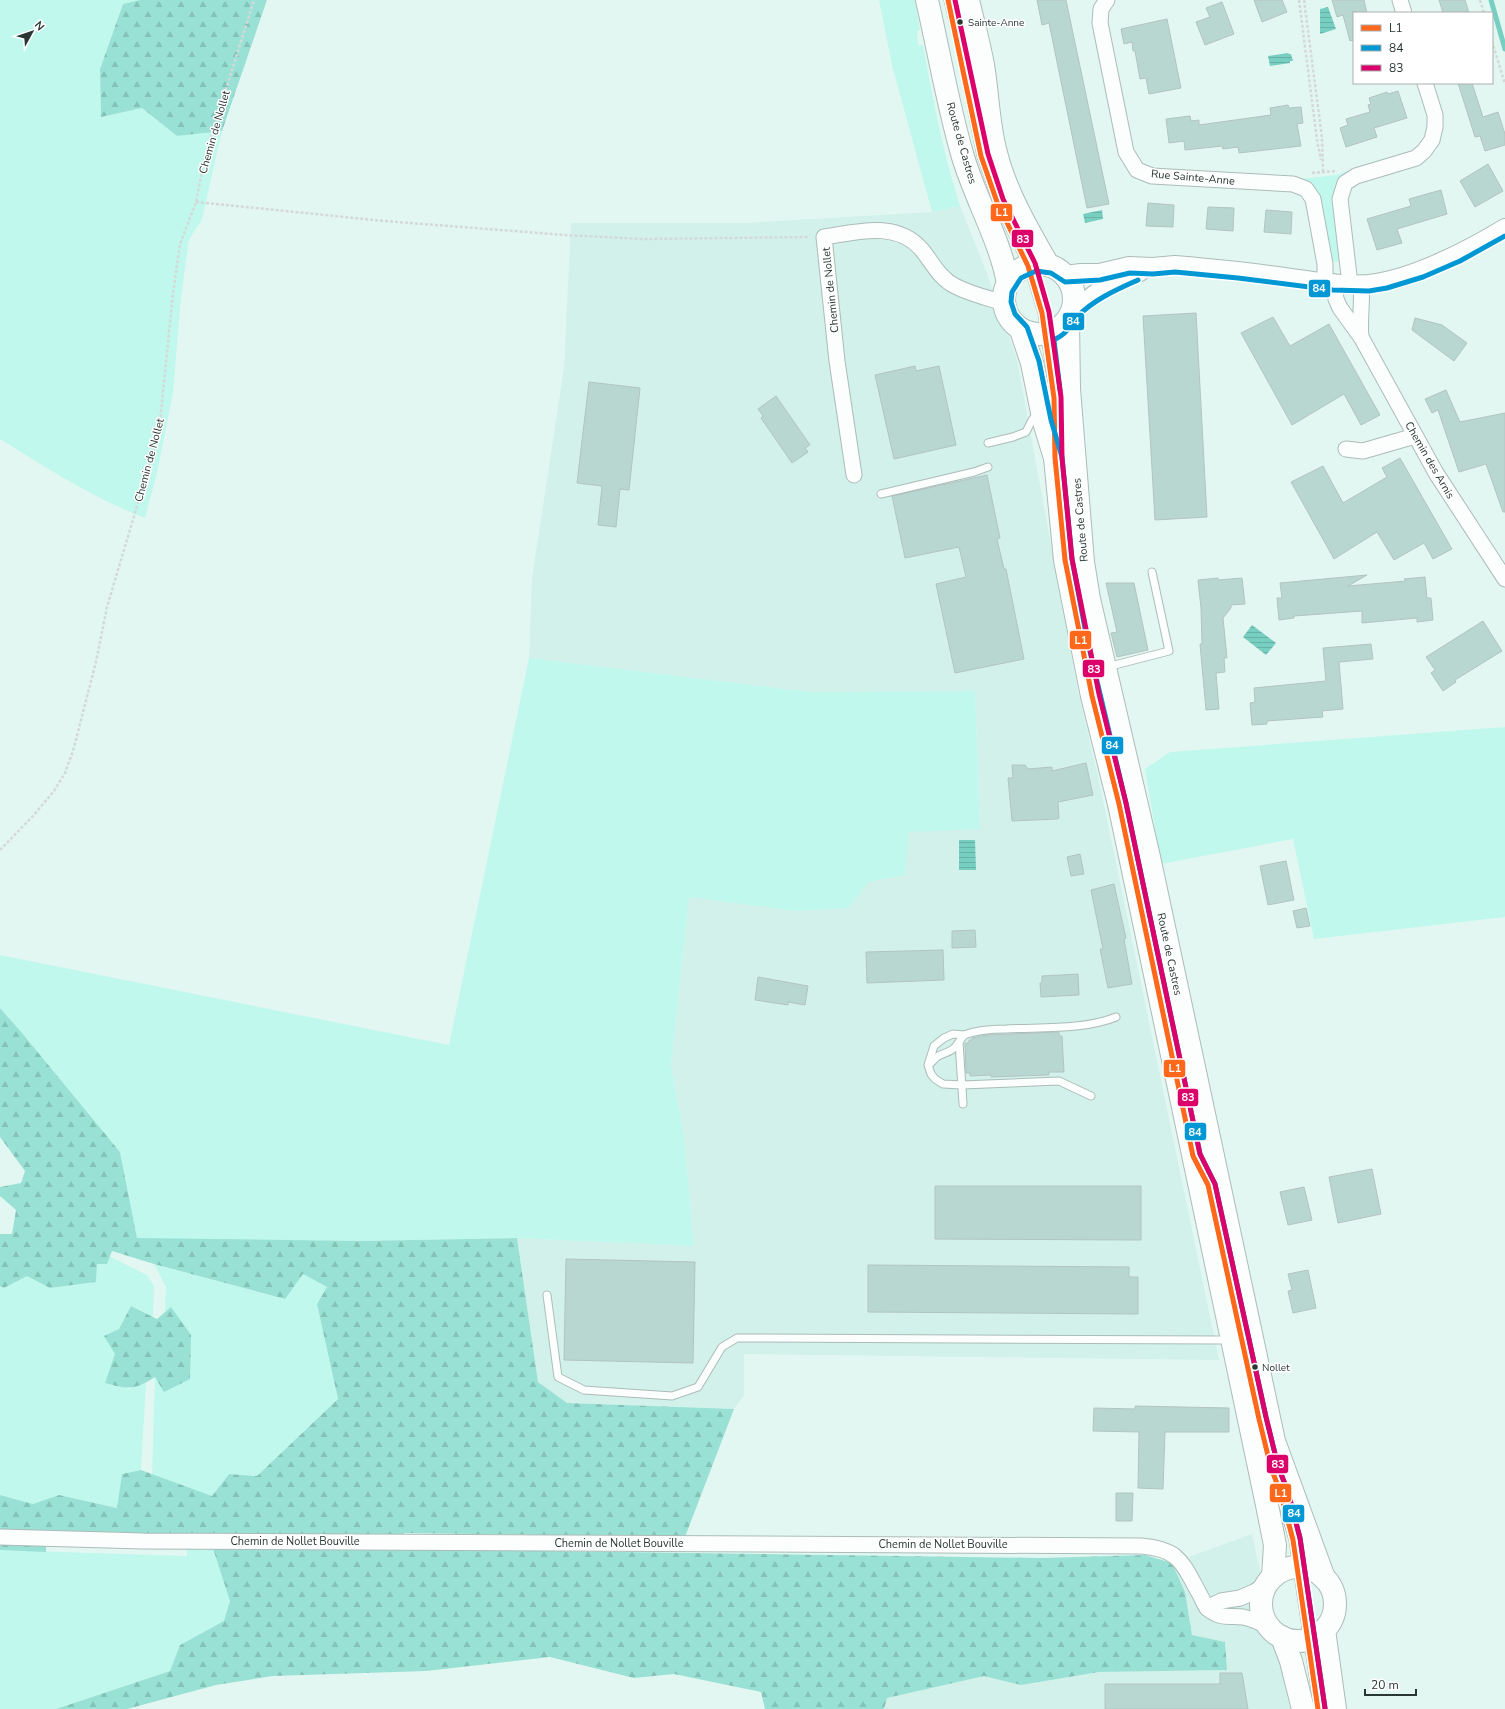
<svg xmlns="http://www.w3.org/2000/svg" width="1505" height="1709" font-family="'Nunito Sans',sans-serif">
<defs>
<pattern id="forest-firs" width="22" height="20" patternUnits="userSpaceOnUse"><rect width="22" height="20" fill="#99e1d5"/><path d="M5 1l3.5 6h-7zM16 11l3.5 6h-7z" fill="#84c2b7"/></pattern>
<pattern id="water-rules" width="6" height="5" patternUnits="userSpaceOnUse"><rect width="6" height="5" fill="#77cfc1"/><path d="M0 2.5h6" fill="none" stroke="#67b2a6"/></pattern>
</defs>
<rect width="100%" height="100%" fill="#e3f7f2"/>
<g fill="#d1f1ea">
<polygon points="960,206 985,268 1017,360 1078,691 1099,781 1219,1360 744,1354 744,1395 734,1409 567,1403 538,1382 517,1238 694,1246 684,1137 671,1065 689,897 795,911 849,908 868,882 905,875 907,832 980,828 975,691 809,692 529,658 532,578 564,368 571,223 745,223 932,212"/>
<polygon points="1252,1534 1290,1709 884,1709 887,1698 985,1675 1021,1685 1099,1672 1227,1670 1225,1642 1192,1635 1185,1592 1172,1563"/>
</g>
<g fill="#c0f8ed">
<path d="M0,0h140l-17,4 -23,65 1,48 41,-9 35,28 45,-5 -20,88 -13,21 -8,58 -8,95 -16,80 -12,45c-52,-20 -98,-50 -145,-79z"/>
<path d="M879,0h36l5,30 -3,1 1,14h5c10,54 20,108 37,161l-28,6 -40,-147z"/>
<path d="M1348,171l-12,14 -2,8 8,66 -3,3c-4,0 -6,-1 -8,-5l-30,-78 35,-4z"/>
<polygon points="529,658 809,692 975,691 980,829 908,832 905,875 868,882 849,908 795,911 689,897 671,1065 684,1137 694,1246 517,1238 358,1241 137,1239 120,1152 22,1033 0,1008 0,955 449,1045"/>
<polygon points="1505,727 1505,917 1314,939 1293,839 1161,864 1145,769 1170,752"/>
<polygon points="109,1256 147,1275 154,1286 153,1317 131,1306 119,1329 115,1354 128,1389 146,1383 141,1470 122,1474 118,1508 59,1495 33,1504 0,1495 0,1286 4,1288 27,1276 51,1288 96,1282 97,1264 107,1264"/>
<polygon points="154,1264 284,1299 303,1274 327,1287 317,1304 338,1399 257,1476 229,1474 212,1496 152,1474 155,1377 171,1307 165,1312 166,1287"/>
<polygon points="187,1544 212,1544 230,1601 224,1621 180,1645 170,1671 56,1709 0,1709 0,1550 187,1556"/>
</g>
<g fill="url(#forest-firs)">
<polygon points="140,0 267,0 222,131 177,136 142,108 101,117 100,69 123,4"/>
<polygon points="0,1008 22,1033 120,1152 137,1238 358,1241 517,1238 538,1382 567,1403 734,1409 685,1537 404,1533 406,1549 1043,1558 1145,1555 1172,1563 1185,1592 1192,1635 1225,1642 1227,1670 1099,1672 1021,1685 984,1676 887,1698 884,1709 765,1709 761,1692 674,1674 634,1678 550,1657 426,1671 273,1676 216,1685 127,1709 56,1709 170,1671 180,1645 224,1621 230,1601 209,1536 46,1533 46,1552 0,1550 0,1495 33,1504 59,1495 117,1508 122,1474 141,1470 212,1496 229,1474 257,1476 338,1399 317,1304 327,1287 303,1274 285,1299 154,1264 112,1251 107,1264 97,1264 96,1282 50,1288 27,1276 4,1288 0,1286 0,1234 12,1234 16,1210 0,1196 0,1187 21,1183 25,1171 0,1137"/>
<path d="M131,1306l26,13 14,-12 20,28 -1,44 -26,13 -9,-15c-22,14 -27,12 -50,6l10,-29 -11,-18 15,-7z"/>
</g>
<g fill="url(#water-rules)">
<polygon points="1328,7 1336,29 1320,34 1320,9"/>
<polygon points="1288,53 1289,54 1291,54 1293,61 1290,61 1290,63 1270,66 1268,56"/>
<polygon points="1102,210 1103,219 1085,223 1083,214"/>
<polygon points="1252,625 1276,643 1266,655 1243,637"/>
<polygon points="959,840 975,840 976,870 959,870"/>
</g>
<g fill="none" stroke-linecap="round" stroke-linejoin="round">
<polyline stroke="#77cfc1" stroke-width="5" points="1491,0 1505,49"/>
</g>
<g fill="#b8d7d1" stroke="#b4c3c0">
<polygon points="1037,0 1066,0 1109,204 1087,208 1049,23 1042,25"/>
<polygon points="1254,0 1282,0 1287,12 1262,22"/>
<polygon points="1332,0 1364,0 1367,13 1354,13 1354,40 1350,41 1343,15 1337,17"/>
<polygon points="1439,0 1465,0 1469,13 1443,13"/>
<polygon points="1222,2 1234,34 1205,45 1196,22 1210,17 1206,8"/>
<polygon points="1167,19 1181,88 1149,94 1146,78 1140,79 1135,51 1133,51 1132,42 1124,44 1121,29"/>
<polygon points="1458,83 1472,83 1483,117 1498,112 1505,134 1505,145 1485,151 1480,136 1475,137"/>
<polygon points="1398,91 1407,118 1374,128 1377,137 1346,147 1340,128 1348,125 1346,119 1370,112 1368,105 1371,104 1369,98 1387,92 1388,94"/>
<polygon points="1288,105 1289,108 1301,107 1303,123 1297,124 1301,146 1239,153 1238,147 1223,149 1222,146 1185,150 1184,141 1169,143 1166,119 1190,116 1191,121 1199,120 1199,125 1271,115 1270,108"/>
<polygon points="1488,164 1503,191 1475,207 1460,181"/>
<polygon points="1441,190 1447,214 1397,229 1402,243 1377,250 1367,219 1411,206 1409,199"/>
<polygon points="1148,203 1174,205 1173,227 1146,226"/>
<polygon points="1208,207 1234,208 1233,231 1206,229"/>
<polygon points="1266,210 1292,212 1291,234 1264,232"/>
<polygon points="1196,313 1207,517 1155,520 1143,316"/>
<polygon points="1273,317 1290,346 1329,324 1380,415 1361,425 1344,394 1292,425 1241,333"/>
<polygon points="1415,318 1442,325 1467,343 1454,361 1412,330"/>
<polygon points="915,366 916,371 939,366 956,445 894,459 875,375"/>
<polygon points="589,382 640,388 629,490 620,489 616,527 598,525 602,486 577,483"/>
<polygon points="1446,390 1460,422 1505,413 1505,512 1503,512 1486,464 1459,472 1438,410 1432,413 1425,399"/>
<polygon points="776,396 810,445 805,448 808,452 792,463 761,418 763,416 758,409"/>
<polygon points="1400,458 1452,549 1433,559 1424,543 1394,560 1377,532 1334,559 1291,482 1323,466 1343,503 1387,477 1382,468"/>
<polygon points="987,475 1000,538 997,539 1004,569 1006,569 1024,659 955,673 936,584 966,577 959,547 905,558 892,496"/>
<polygon points="1367,575 1348,586 1406,581 1404,579 1425,577 1427,598 1431,598 1433,620 1417,622 1417,618 1362,623 1362,611 1294,616 1294,618 1279,620 1277,598 1282,598 1280,583"/>
<polygon points="1218,578 1218,580 1242,578 1245,604 1231,605 1231,608 1223,618 1227,658 1224,658 1225,672 1216,673 1219,709 1206,710 1200,644 1202,644 1201,608 1198,580"/>
<polygon points="1106,583 1134,583 1148,650 1117,657 1111,633 1117,632"/>
<polygon points="1483,621 1502,651 1455,680 1456,682 1443,691 1431,673 1435,670 1426,657"/>
<polygon points="1371,644 1373,659 1339,662 1343,709 1322,711 1323,717 1267,721 1267,724 1252,725 1250,703 1255,702 1254,688 1326,681 1323,648"/>
<polygon points="1086,763 1093,795 1058,802 1059,818 1057,819 1012,821 1008,778 1013,778 1012,765 1025,765 1028,769 1052,767 1052,771"/>
<polygon points="1080,854 1084,874 1071,876 1067,857"/>
<polygon points="1286,861 1294,900 1268,905 1260,866"/>
<polygon points="1114,884 1126,938 1124,939 1132,984 1108,988 1100,949 1103,949 1091,890"/>
<polygon points="1306,908 1310,926 1297,928 1293,911"/>
<polygon points="975,930 976,947 952,948 952,931"/>
<polygon points="943,950 944,980 867,983 866,952"/>
<polygon points="1078,974 1079,995 1041,997 1040,983 1042,983 1042,976"/>
<polygon points="758,977 808,986 805,1005 788,1002 788,1005 755,1000"/>
<polygon points="1059,1032 1059,1036 1062,1036 1064,1072 1049,1072 1049,1075 991,1077 991,1075 970,1076 970,1073 966,1073 965,1043 969,1043 969,1040 972,1040 972,1038 987,1035"/>
<polygon points="1372,1169 1381,1214 1338,1223 1329,1177"/>
<polygon points="935,1186 1141,1186 1141,1240 935,1239"/>
<polygon points="1304,1187 1312,1220 1288,1225 1280,1192"/>
<polygon points="566,1259 695,1262 693,1363 564,1360"/>
<polygon points="868,1265 1129,1267 1129,1277 1138,1277 1138,1314 868,1312"/>
<polygon points="1308,1270 1316,1308 1293,1313 1288,1291 1292,1290 1288,1274"/>
<polygon points="1135,1406 1229,1408 1229,1432 1165,1432 1163,1489 1138,1488 1139,1432 1093,1431 1094,1408 1135,1409"/>
<polygon points="1116,1493 1133,1493 1132,1521 1116,1521"/>
<polygon points="1220,1673 1242,1673 1248,1709 1105,1709 1105,1684 1220,1684"/>
</g>
<g fill="none" stroke-linecap="round" stroke-linejoin="round">
<g stroke="#acbcb8" stroke-width="9">
<g id="service">
<polyline points="948,0 960,51 981,156 997,202 1028,266 1042,313 1061,446"/>
<polyline points="988,443 1013,437 1026,432 1032,420 1038,412"/>
<polyline points="881,494 974,472 988,467"/>
<polyline points="1107,667 1169,651 1152,572"/>
<polyline points="964,1035 953,1034 944,1038 934,1046 928,1065 931,1074 935,1079 943,1084 962,1085 1059,1081 1091,1096"/>
<path d="M929,1065c3,-3 6,-7 9,-9 9,-4 16,-5 21,-14"/>
<path d="M963,1104l-4,-62 5,-7c13,-5 28,-6 42,-6 35,-2 78,1 110,-12"/>
<polyline points="547,1295 558,1377 584,1390 672,1396 698,1387 722,1347 737,1338 1225,1340"/>
<polyline points="1267,1451 1293,1540 1318,1709"/>
</g>
</g>
<g stroke="#acbcb8" stroke-width="17">
<g id="minor">
<polyline points="1107,0 1101,9 1100,23 1126,152 1137,170 1152,176 1293,184 1306,189 1313,199 1325,264 1325,281"/>
<polyline points="1400,0 1404,13"/>
<polyline points="1334,282 1336,299 1340,308 1361,337 1436,473 1505,579"/>
<polyline points="1350,284 1340,199 1345,183 1356,176 1416,158 1424,151 1432,140 1435,127 1435,115 1425,83"/>
<path d="M1361,337c-2,-18 2,-35 0,-53"/>
<polyline points="1346,449 1363,451 1415,436"/>
<path d="M854,475l-17,-114 -13,-124c33,-5 73,-17 98,13 10,12 18,29 33,36 15,8 33,12 49,17"/>
<path d="M0,1537l143,4 998,5c38,3 41,16 58,47 3,5 5,12 9,16 15,11 20,6 35,8 10,2 18,6 26,10"/>
<polyline points="1207,1608 1221,1601 1240,1598 1254,1592 1268,1583"/>
</g>
</g>
<g stroke="#acbcb8" stroke-width="20">
<g id="tertiary">
<path d="M1065,275l16,-2h18l30,-7 23,1 23,-2c34,3 68,6 102,11 30,4 61,10 91,8 43,-4 101,-34 137,-56"/>
<polyline points="1072,312 1104,287 1140,272"/>
</g>
</g>
<g stroke="#acbcb8" stroke-width="24">
<g id="primary">
<path d="M927,0c12,52 21,106 36,157 13,43 37,83 45,126"/>
<path d="M968,0c5,22 11,43 15,65 5,29 5,59 13,88 10,40 32,77 52,112"/>
<circle cx="1039" cy="299" r="35"/>
<polyline points="1068,321 1069,389 1083,562 1089,599 1149,857 1274,1441 1324,1578"/>
<polyline points="1021,330 1032,363 1044,422 1055,458 1065,560 1092,696 1119,804 1267,1505 1275,1545 1273,1577"/>
<circle cx="1298" cy="1604" r="37"/>
<polyline points="1324,1630 1335,1709"/>
<polyline points="1282,1637 1291,1661 1303,1709"/>
</g>
</g>
<g stroke="#d4d9d8" stroke-width="2.5" stroke-dasharray="3 2" stroke-linecap="butt">
<polyline points="1299,0 1317,140 1321,160"/>
<polyline points="1304,0 1322,138 1323,172"/>
<polyline points="1480,0 1484,13"/>
<polyline points="1492,41 1505,84"/>
<polyline points="1312,173 1335,171"/>
<polyline points="196,202 384,221 565,235 644,239 809,237"/>
<polyline points="0,850 32,817 54,791 65,773 73,751 96,662 107,607 159,432 173,293 180,244 196,202 205,156 254,0"/>
</g>
<use href="#service" stroke="#fbfefd" stroke-width="7"/>
<use href="#minor" stroke="#fbfefd" stroke-width="15"/>
<use href="#tertiary" stroke="#fbfefd" stroke-width="18"/>
<use href="#primary" stroke="#fbfefd" stroke-width="22"/>
<g stroke="#fff" stroke-width="8">
<polyline id="bus-1" points="948,0 981,156 997,202 1028,266 1042,313 1054,398 1055,458 1065,560 1092,696 1119,804 1193,1156 1208,1185 1259,1419 1271,1468 1281,1494 1293,1540 1318,1709"/>
</g>
<g stroke="#fff" stroke-width="8">
<g id="bus-2">
<path d="M1060,390l-6,-50c16,-8 14,-14 24,-24 17,-17 38,-26 60,-36"/>
<polyline points="1325,1708 1300,1538 1288,1492 1278,1466 1266,1417 1215,1184 1200,1154 1126,803 1087,639 1072,559 1062,457 1051,420 1039,361 1027,327 1015,314 1011,302 1012,292 1021,278 1036,271 1051,273 1065,282 1100,280 1130,273 1153,274 1175,272 1238,278 1333,290 1369,291 1387,288 1423,277 1460,261 1505,236"/>
</g>
</g>
<g stroke="#fff" stroke-width="8">
<polyline id="bus-3" points="955,0 988,154 1003,199 1035,263 1049,312 1061,397 1062,458 1072,559 1099,694 1126,803 1200,1154 1215,1184 1266,1417 1278,1466 1288,1492 1300,1538 1325,1708"/>
</g>
<use href="#bus-1" stroke="#ff671b" stroke-width="5"/>
<use href="#bus-2" stroke="#0098d4" stroke-width="5"/>
<use href="#bus-3" stroke="#dc006b" stroke-width="5"/>
</g>
<g fill="#293734" stroke="#fff" stroke-width="1.5">
<circle cx="960" cy="22" r="3.5"/>
<circle cx="1255" cy="1367" r="3.5"/>
</g>
<g text-anchor="middle" stroke-width="3" stroke-linejoin="round" paint-order="stroke">
<g font-size="10" fill="#293734" stroke="#fff" text-anchor="start">
<text x="968" y="26">Sainte-Anne</text>
<text x="1262" y="1371">Nollet</text>
</g>
<g font-size="11" fill="#293734" stroke="#fff">
<text transform="translate(214 132) rotate(-74)" y="4">Chemin de Nollet</text>
<text transform="translate(962 143) rotate(74)" y="4">Route de Castres</text>
<text transform="translate(1193 177) rotate(5)" y="4">Rue Sainte-Anne</text>
<text transform="translate(830 290) rotate(-96)" y="4">Chemin de Nollet</text>
<text transform="translate(149 460) rotate(-75)" y="4">Chemin de Nollet</text>
<text transform="translate(1430 460) rotate(60)" y="4">Chemin des Arnis</text>
<text transform="translate(1080 520) rotate(-95)" y="4">Route de Castres</text>
<text transform="translate(1170 954) rotate(78)" y="4">Route de Castres</text>
<text x="295" y="1545">Chemin de Nollet Bouville</text>
<text x="619" y="1547">Chemin de Nollet Bouville</text>
<text x="943" y="1548">Chemin de Nollet Bouville</text>
</g>
</g>
<g stroke="#fff" stroke-width="1.5">
<rect x="990" y="203" width="23" height="19" rx="4" fill="#ff671b"/>
<rect x="1011" y="229" width="23" height="19" rx="4" fill="#dc006b"/>
<rect x="1308" y="279" width="23" height="19" rx="4" fill="#0098d4"/>
<rect x="1062" y="312" width="23" height="19" rx="4" fill="#0098d4"/>
<rect x="1069" y="630" width="23" height="20" rx="4" fill="#ff671b"/>
<rect x="1082" y="659" width="23" height="19" rx="4" fill="#dc006b"/>
<rect x="1101" y="736" width="23" height="19" rx="4" fill="#0098d4"/>
<rect x="1163" y="1059" width="23" height="19" rx="4" fill="#ff671b"/>
<rect x="1177" y="1088" width="22" height="19" rx="4" fill="#dc006b"/>
<rect x="1184" y="1122" width="23" height="19" rx="4" fill="#0098d4"/>
<rect x="1266" y="1454" width="23" height="20" rx="4" fill="#dc006b"/>
<rect x="1269" y="1483" width="23" height="20" rx="4" fill="#ff671b"/>
<rect x="1282" y="1504" width="23" height="19" rx="4" fill="#0098d4"/>
</g>
<g font-size="11" text-anchor="middle" font-weight="bold" fill="#fff">
<text x="1002" y="216">L1</text>
<text x="1023" y="243">83</text>
<text x="1319" y="292">84</text>
<text x="1073" y="325">84</text>
<text x="1081" y="644">L1</text>
<text x="1094" y="673">83</text>
<text x="1112" y="749">84</text>
<text x="1175" y="1072">L1</text>
<text x="1188" y="1101">83</text>
<text x="1195" y="1136">84</text>
<text x="1278" y="1468">83</text>
<text x="1281" y="1497">L1</text>
<text x="1294" y="1517">84</text>
</g>
<rect x="1353" y="12" width="140" height="72" fill="#ffffff" stroke="#a9afae"/>
<rect x="1361" y="25" width="20" height="6" fill="#ff671b" stroke="#a9afae"/>
<text x="1389" y="32" font-size="12" fill="#293734">L1</text>
<rect x="1361" y="45" width="20" height="6" fill="#0098d4" stroke="#a9afae"/>
<text x="1389" y="52" font-size="12" fill="#293734">84</text>
<rect x="1361" y="65" width="20" height="6" fill="#dc006b" stroke="#a9afae"/>
<text x="1389" y="72" font-size="12" fill="#293734">83</text>
<g transform="translate(32 32) rotate(50)" stroke="#ffffff" stroke-width="3" paint-order="stroke">
<path d="M0-3L7 15L0 10L-7 15Z" fill="#293734"/>
<text y="-6" font-size="11" font-weight="bold" text-anchor="middle" fill="#293734">N</text>
</g>
<path d="M1365 1689v6h51v-6" fill="none" stroke="#293734" stroke-width="2"/>
<text x="1371" y="1689" font-size="12" fill="#293734" stroke="#ffffff" stroke-width="3" paint-order="stroke">20 m</text>
</svg>
